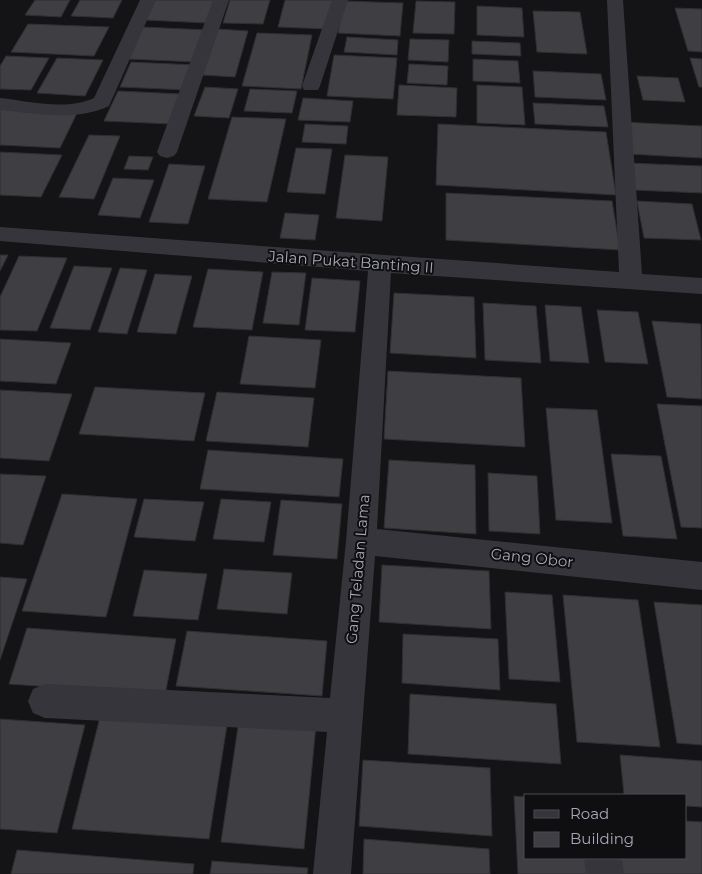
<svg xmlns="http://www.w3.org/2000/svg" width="702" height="874" font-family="Montserrat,sans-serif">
<rect width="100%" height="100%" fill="#141416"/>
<g fill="#3e3e43" stroke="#2f2e32">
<polygon points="35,0 70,0 61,17 25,15"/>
<polygon points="80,0 122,0 113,18 71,16"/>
<polygon points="153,0 216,0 208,23 144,20"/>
<polygon points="230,0 270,0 263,24 223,23"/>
<polygon points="285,0 333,0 327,29 278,27"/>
<polygon points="344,1 403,3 400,36 338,33"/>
<polygon points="416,1 455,2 454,34 413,33"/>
<polygon points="477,6 522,8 524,37 477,35"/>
<polygon points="675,8 702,9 702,52 688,51"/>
<polygon points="533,11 580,12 587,54 537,52"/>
<polygon points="28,24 109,27 94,56 11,52"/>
<polygon points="142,27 208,30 196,62 127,59"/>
<polygon points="218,29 248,31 235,77 202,75"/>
<polygon points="257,33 312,35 301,89 242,86"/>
<polygon points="347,37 398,40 397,55 344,52"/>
<polygon points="410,39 449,40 448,62 408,60"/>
<polygon points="472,41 520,43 521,56 472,54"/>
<polygon points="334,55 397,58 393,99 327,96"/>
<polygon points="6,56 49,58 31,90 0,89 0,66"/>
<polygon points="57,58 103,60 85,96 37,93"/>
<polygon points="690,58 702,59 702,87 699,87"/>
<polygon points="473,59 518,61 520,83 473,81"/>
<polygon points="131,62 196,65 187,90 120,87"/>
<polygon points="409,64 448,66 447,85 407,83"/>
<polygon points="533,71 601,74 606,100 535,97"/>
<polygon points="637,76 678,78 685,102 643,100"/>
<polygon points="399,85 457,88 456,117 397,115"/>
<polygon points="477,85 522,87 525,125 477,123"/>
<polygon points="205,87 238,89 229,118 194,116"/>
<polygon points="250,89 297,91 292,113 244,111"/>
<polygon points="118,91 182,94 171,124 104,121"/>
<polygon points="303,98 353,101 350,122 298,120"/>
<polygon points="533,103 604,106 608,127 535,124"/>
<polygon points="0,108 78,111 60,148 0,145"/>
<polygon points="232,117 286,119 267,202 208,199"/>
<polygon points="622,122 702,126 702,158 628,154"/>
<polygon points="305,124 348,126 346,144 302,142"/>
<polygon points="438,124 606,132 616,195 436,185"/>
<polygon points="89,135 120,136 94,199 59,197"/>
<polygon points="296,148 332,149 325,194 287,192"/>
<polygon points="0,152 62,155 41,197 0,195"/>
<polygon points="345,155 388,157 382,221 336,218"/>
<polygon points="129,156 153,157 148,170 124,169"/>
<polygon points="628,163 702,166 702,193 633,190"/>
<polygon points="169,164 205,166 188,224 149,222"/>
<polygon points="113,178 154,180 140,218 98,215"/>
<polygon points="446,193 612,201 620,250 446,240"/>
<polygon points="637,201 692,204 701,240 644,238"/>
<polygon points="285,213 319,215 315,240 280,238"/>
<polygon points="0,255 8,255 0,271"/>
<polygon points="19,256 67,258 37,331 0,330 0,297"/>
<polygon points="74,266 112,268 90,330 50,328"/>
<polygon points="120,268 147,270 127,334 98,332"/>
<polygon points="208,269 263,272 252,330 193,327"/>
<polygon points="272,272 306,273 299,325 263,323"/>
<polygon points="155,274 192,276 176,334 137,332"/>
<polygon points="312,278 360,281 355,332 305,330"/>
<polygon points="394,293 474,297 476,358 390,353"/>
<polygon points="483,303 536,306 541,363 485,360"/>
<polygon points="545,305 581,307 589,363 550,361"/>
<polygon points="597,310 638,312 648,364 605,362"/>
<polygon points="652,321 701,324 702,399 667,397"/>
<polygon points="249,336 321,340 315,388 240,384"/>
<polygon points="0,339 71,343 56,384 0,381"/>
<polygon points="388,371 521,378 525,447 384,439"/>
<polygon points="95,387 205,393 194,441 79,434"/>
<polygon points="0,390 72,394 49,461 0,458"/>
<polygon points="217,392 314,398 308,447 206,441"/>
<polygon points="657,404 702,406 702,528 681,527"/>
<polygon points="546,408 597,410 612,523 556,520"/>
<polygon points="208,450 343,459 339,497 200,489"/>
<polygon points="611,454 661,456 677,539 623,536"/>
<polygon points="389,460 475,465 476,534 384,528"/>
<polygon points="488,473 537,476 540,534 489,531"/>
<polygon points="0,474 46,476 23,545 0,543"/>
<polygon points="62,494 137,499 106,617 22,611"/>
<polygon points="144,499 204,502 195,541 134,537"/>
<polygon points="221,499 271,502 264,542 213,539"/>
<polygon points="281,500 342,504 337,559 273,555"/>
<polygon points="382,565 489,571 491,629 379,622"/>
<polygon points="224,569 292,573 287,614 217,609"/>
<polygon points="144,570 207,574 198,620 133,616"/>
<polygon points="0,577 27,579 0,660"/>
<polygon points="505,592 552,595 560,682 509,679"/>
<polygon points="563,595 638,600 660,747 577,742"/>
<polygon points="654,602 702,605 702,745 677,743"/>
<polygon points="27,628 176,639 165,695 9,684"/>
<polygon points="187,631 327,641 322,696 176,686"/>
<polygon points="403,634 498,639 500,690 402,683"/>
<polygon points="410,694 556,704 561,764 408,754"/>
<polygon points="102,709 228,719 209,839 72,829"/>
<polygon points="0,719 85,725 57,833 0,829"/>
<polygon points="239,720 316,726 304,849 221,842"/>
<polygon points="620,755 702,761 702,807 686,806 686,795 624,795"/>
<polygon points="363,760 490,768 492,836 359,826"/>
<polygon points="514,796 526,797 526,858 592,858 593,874 518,874"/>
<polygon points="686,821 702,822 702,874 618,874 616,858 686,858"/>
<polygon points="364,839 489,849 490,874 363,874"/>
<polygon points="17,850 194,864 193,874 11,874"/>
<polygon points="212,861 308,868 307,874 210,874"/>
</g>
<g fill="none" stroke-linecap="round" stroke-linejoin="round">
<g fill="#35353b" fill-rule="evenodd">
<path d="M140,0h16l-47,106c-34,16 -73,7 -109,4v-12c29,3 66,13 94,0z"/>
<polygon points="213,0 229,0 177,152 174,156 167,158 160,156 157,152"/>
<polygon points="332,0 348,0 320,86 318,90 304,90 302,86"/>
<polygon points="607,0 623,0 642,274 702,278 702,294 391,273 377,529 702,562 702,590 375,556 351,874 313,874 327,732 45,718 33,713 28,701 33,689 45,684 330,698 346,541 368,271 0,241 0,227 619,272"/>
<polygon points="584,858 622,858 624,874 586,874"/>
</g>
</g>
<g text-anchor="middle" stroke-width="4" stroke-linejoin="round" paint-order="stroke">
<g font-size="15" fill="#a6a8b6" stroke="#0f0f11">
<text transform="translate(351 262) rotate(4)" y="5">Jalan Pukat Banting II</text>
<text transform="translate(532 558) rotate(6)" y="5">Gang Obor</text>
<text transform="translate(358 569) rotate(-85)" y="5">Gang Teladan Lama</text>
</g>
</g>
<rect x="524" y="794" width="162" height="65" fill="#0f0f11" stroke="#4b4c53"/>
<rect x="534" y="810" width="25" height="8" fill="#35353b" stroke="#4b4c53"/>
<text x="570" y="819" font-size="15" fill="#a6a8b6">Road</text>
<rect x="534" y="832" width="25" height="15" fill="#3e3e43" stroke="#4b4c53"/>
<text x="570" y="844" font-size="15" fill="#a6a8b6">Building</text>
</svg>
